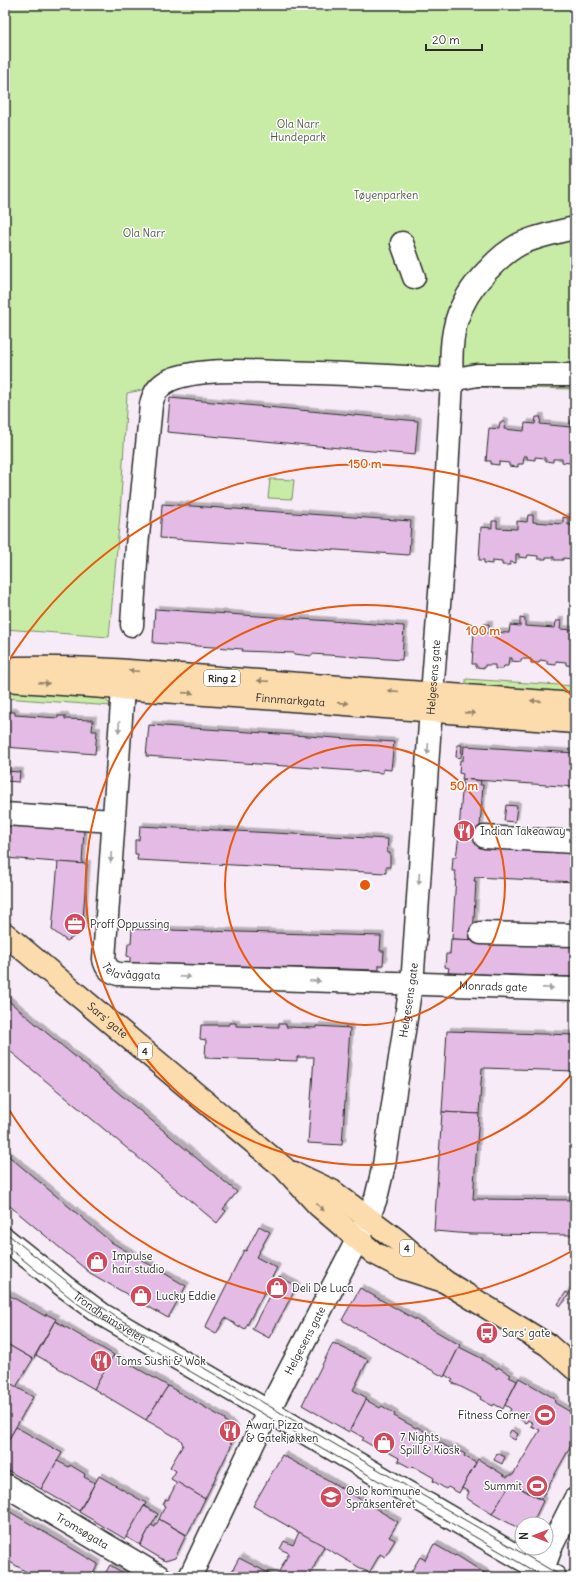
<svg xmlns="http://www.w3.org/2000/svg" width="580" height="1582" font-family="Delius,sans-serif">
<defs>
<filter id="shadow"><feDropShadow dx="3.5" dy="-3.5" stdDeviation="0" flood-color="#0004"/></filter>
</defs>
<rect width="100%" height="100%" fill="#f7ebf7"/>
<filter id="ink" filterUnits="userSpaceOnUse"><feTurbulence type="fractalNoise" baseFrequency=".025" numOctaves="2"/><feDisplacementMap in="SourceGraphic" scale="8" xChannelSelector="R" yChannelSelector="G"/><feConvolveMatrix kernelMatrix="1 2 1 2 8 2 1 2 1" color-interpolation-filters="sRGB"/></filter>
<g filter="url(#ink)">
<g fill="#c8eca5" stroke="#7a8c68">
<polygon points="5,5 575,5 575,389 424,386 251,375 178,383 127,393 120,515 109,637 5,629"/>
<polygon points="270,479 294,480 292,499 268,498"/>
<polygon points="466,679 575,686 575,694 466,687"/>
<polygon points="5,690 101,697 107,701 111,706 5,698"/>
</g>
<g fill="#e3bbe4" stroke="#2b2b2b" filter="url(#shadow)">
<polygon points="170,398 418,421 415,455 167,432"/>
<polygon points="536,417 541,417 540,424 570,427 571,420 575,420 575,461 570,460 570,463 562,462 562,459 553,459 553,462 545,461 545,458 535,457 535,460 527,459 527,456 524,456 523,464 518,464 518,467 509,466 509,463 499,462 499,465 491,464 491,461 486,461 489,428 499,429 500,422 505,422 504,429 524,431 525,423 535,424"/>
<polygon points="162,504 411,521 409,555 160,538"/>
<polygon points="528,515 533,515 533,522 563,524 563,517 568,518 568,525 575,525 575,561 573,561 573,559 563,558 563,560 554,560 554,557 546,557 546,559 538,559 538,556 528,555 527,558 519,557 519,554 516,554 516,563 510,562 510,565 502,565 502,562 492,561 492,564 484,563 484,560 479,560 481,527 492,528 492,521 497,521 497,528 517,529 517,521 527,522"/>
<polygon points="155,609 404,626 402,660 312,654 312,656 294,654 294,653 242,651 243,649 153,643"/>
<polygon points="520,618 525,619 525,626 555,628 556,621 561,621 560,629 575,630 575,666 566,665 566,662 556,661 556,665 547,664 547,661 540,660 539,663 531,663 531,659 521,659 521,662 512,661 512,658 509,658 508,666 504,666 503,669 495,669 495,665 485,665 485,668 476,667 476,664 472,664 474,631 484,632 484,624 489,624 489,632 509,633 510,625 520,626"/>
<polygon points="8,712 15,712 15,715 58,718 58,716 65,716 65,719 93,720 92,731 97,731 95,754 5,747 5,714 8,714"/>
<polygon points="149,725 394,742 391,770 383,769 383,773 146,756"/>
<polygon points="457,745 462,745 461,758 456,757"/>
<polygon points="464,746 575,753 575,787 462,779 463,774 459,773 460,760 463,760"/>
<polygon points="5,771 20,772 19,782 5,781"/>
<polygon points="463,779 481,781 480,785 483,785 479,840 575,848 575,882 475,877 474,881 476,881 473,936 470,936 470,940 452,939 456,876 455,871 452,871 453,857 456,857 458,843"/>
<polygon points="506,805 517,806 515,822 504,821"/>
<polygon points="5,825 84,830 82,864 5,858"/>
<polygon points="140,826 388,839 387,853 390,853 390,867 386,867 386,873 137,860 138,854 135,854 135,840 139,840"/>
<polygon points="58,862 87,864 82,932 67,941 52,930"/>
<polygon points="132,929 381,936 380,951 384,951 383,965 379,965 379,970 130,963 130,957 127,956 128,943 131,943"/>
<polygon points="451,939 575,943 575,977 448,973 449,968 445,967 446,954 450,954"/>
<polygon points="5,998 237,1192 223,1209 226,1211 217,1223 5,1047"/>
<polygon points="229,1023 236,1023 236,1026 279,1027 279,1024 286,1024 286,1027 316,1028 316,1026 350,1028 342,1145 308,1143 314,1057 297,1057 297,1061 205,1058 206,1040 200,1039 201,1025 229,1025"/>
<polygon points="447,1031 575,1035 575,1071 482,1068 479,1114 442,1112"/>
<polygon points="442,1112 479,1114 473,1199 575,1200 575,1246 575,1235 471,1234 434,1231"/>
<polygon points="5,1153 111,1242 186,1286 168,1318 90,1273 5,1202"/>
<polygon points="259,1226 270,1232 256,1257 277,1268 245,1329 240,1326 240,1328 235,1325 235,1324 225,1318 216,1334 205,1328 244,1250 246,1251"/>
<polygon points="279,1277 297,1286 269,1338 252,1329"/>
<polygon points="360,1288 460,1345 444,1377 342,1320"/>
<polygon points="566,1292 569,1294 561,1306 558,1304"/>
<polygon points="5,1293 45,1316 46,1314 56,1319 33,1359 5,1343"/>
<polygon points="55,1321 114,1355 94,1389 36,1355"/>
<polygon points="5,1343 33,1359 16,1387 5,1380"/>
<polygon points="333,1343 368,1360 353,1390 367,1398 349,1432 302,1405"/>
<polygon points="459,1347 483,1359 482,1360 497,1369 498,1367 511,1375 509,1377 517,1381 503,1409 494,1404 493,1406 480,1399 481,1397 451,1382 453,1380 445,1375"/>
<polygon points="113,1356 125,1364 126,1362 168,1386 146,1420 94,1389"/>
<polygon points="519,1378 554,1398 555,1403 574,1414 575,1442 573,1442 541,1499 511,1483 492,1514 466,1498 469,1492 462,1488 478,1459 507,1477 511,1475 513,1475 540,1430 531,1426 533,1423 528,1420 526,1423 509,1413 511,1409 505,1405"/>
<polygon points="5,1380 33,1397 5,1446"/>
<polygon points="168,1386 225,1419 225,1421 231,1425 235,1429 234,1435 230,1443 232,1444 205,1499 171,1479 176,1471 170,1467 183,1445 181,1440 146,1420"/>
<polygon points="366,1400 380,1408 382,1406 395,1414 394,1416 416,1428 417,1427 431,1435 430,1437 451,1449 452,1447 465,1454 464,1456 476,1463 459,1493 448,1487 446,1489 433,1481 434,1478 413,1466 411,1468 398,1461 399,1458 377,1446 376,1448 362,1440 364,1438 350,1430"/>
<polygon points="16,1427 62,1453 41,1489 5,1469 5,1446"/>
<polygon points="511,1430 518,1434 515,1440 508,1436"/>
<polygon points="497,1453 505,1457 502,1464 494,1460"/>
<polygon points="282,1455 328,1480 398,1522 389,1537 395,1540 385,1557 380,1554 369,1573 253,1506"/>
<polygon points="57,1461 69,1467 70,1465 85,1474 84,1477 95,1483 79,1511 41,1489"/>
<polygon points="99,1476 146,1503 125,1539 79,1512"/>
<polygon points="177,1482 205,1499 187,1535 159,1519 165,1506 163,1505 166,1499 168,1500"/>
<polygon points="511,1483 543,1501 532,1524 522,1524 522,1530 492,1514"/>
<polygon points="144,1506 158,1514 140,1545 126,1537"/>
<polygon points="5,1509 98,1564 91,1577 35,1577 5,1559"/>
<polygon points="159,1519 186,1535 175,1558 165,1561 140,1546 151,1525 155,1527"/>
<polygon points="299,1532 324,1546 309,1577 276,1577 289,1553 280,1549 284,1541 293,1545"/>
<polygon points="434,1544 455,1556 456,1555 491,1577 408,1577 420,1557 425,1560"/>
<polygon points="239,1558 276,1577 229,1577"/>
<polygon points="110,1565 129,1577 103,1577"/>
</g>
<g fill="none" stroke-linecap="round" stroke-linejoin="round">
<g stroke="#2b2b2b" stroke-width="25">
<g id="minor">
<polyline points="402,243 414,277"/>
<path d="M132,625l5,-79 14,-141c2,-11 8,-20 19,-25 29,-12 78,-9 109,-8 58,1 116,4 173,8l25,-5h98"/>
<path id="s1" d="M123,689l-19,270c2,9 5,12 14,15l457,15"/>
<polyline points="5,814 113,821"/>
<polyline points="485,837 575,842"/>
<polyline points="481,933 575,935"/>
<path id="s2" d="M5,1239l60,48 38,28 415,242 37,20"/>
<path id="s3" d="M5,1485l155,92"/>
<path id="s4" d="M190,1577l80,-169 98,-189 8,-21 8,-33 29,-194 19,-277 10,-127 10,-187c-3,-45 3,-76 35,-109 9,-10 20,-20 33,-27 17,-8 37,-12 55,-16"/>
<polyline points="540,1577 552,1545 575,1499"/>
</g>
</g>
<g stroke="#2b2b2b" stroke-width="25">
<g id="major">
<path d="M16,668c71,-2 143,5 214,11 115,8 230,17 345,25"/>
<path id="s5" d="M5,680l315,22 255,20"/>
<path id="s6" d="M5,934l279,234 35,38 55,47 29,15 41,13"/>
<polyline points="294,1173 332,1191 397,1240 444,1281 548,1345 575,1369"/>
</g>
</g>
<use href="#minor" stroke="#fff" stroke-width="22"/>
<use href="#major" stroke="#fcdcac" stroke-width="22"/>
<g stroke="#2b2b2b" stroke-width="1">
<polyline points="5,1232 74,1287 116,1317 563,1577"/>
<polyline points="5,1245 78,1304 112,1326 544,1577"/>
</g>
</g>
<defs><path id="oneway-solid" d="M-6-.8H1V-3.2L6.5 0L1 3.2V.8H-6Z"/></defs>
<g fill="#94846c">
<use href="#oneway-solid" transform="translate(134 671) rotate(-176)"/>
<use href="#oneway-solid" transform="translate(263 681) rotate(-176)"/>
<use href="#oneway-solid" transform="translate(44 683) rotate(4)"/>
<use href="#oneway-solid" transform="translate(393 691) rotate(-175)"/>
<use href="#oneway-solid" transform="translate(188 693) rotate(4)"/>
<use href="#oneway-solid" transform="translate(536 701) rotate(-176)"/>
<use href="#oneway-solid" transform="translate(343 703) rotate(4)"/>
<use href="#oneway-solid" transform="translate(470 713) rotate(4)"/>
<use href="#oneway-solid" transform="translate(320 1207) rotate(44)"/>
</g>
<g fill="#a0a0a0">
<use href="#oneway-solid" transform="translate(119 727) rotate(94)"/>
<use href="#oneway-solid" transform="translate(428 749) rotate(94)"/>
<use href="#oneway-solid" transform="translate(111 857) rotate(94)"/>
<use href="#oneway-solid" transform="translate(419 879) rotate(94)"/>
<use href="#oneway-solid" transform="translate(185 977) rotate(2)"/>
<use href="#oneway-solid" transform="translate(315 981) rotate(2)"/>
<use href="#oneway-solid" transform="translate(548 988) rotate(1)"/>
</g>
</g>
<g fill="none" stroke="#e8590c" stroke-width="2">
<circle cx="365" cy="885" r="140"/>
<path d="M575 1071A280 280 0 1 1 575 699"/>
<path d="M572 1251A421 421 0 0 1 6 1105M6 665A421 421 0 0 1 572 519"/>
</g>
<defs>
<g id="restaurant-disc" transform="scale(1.15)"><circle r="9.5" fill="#d1495b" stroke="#fff"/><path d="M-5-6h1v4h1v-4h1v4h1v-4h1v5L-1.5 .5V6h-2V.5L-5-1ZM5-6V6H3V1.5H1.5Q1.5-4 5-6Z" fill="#fff"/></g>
<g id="office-disc" transform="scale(1.15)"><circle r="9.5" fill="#d1495b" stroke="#fff"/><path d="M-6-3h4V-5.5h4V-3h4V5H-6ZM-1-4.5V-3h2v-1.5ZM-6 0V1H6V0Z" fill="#fff"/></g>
<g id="shop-disc" transform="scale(1.15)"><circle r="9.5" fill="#d1495b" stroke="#fff"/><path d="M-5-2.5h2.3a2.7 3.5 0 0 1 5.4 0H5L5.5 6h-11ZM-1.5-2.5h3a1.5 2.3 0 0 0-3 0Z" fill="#fff"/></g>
<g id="bus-disc" transform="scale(1.15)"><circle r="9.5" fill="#d1495b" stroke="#fff"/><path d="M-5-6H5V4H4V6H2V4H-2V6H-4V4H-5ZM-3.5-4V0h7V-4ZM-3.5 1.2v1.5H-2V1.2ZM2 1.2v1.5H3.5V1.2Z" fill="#fff"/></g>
<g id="stadium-disc" transform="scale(1.15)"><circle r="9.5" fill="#d1495b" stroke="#fff"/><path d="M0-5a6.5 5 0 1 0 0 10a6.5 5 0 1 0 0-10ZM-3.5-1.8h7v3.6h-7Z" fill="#fff"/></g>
<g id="school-disc" transform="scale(1.15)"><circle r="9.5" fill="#d1495b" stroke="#fff"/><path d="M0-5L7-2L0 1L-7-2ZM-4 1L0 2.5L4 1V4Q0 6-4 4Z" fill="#fff"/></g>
</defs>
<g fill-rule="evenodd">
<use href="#restaurant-disc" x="464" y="831"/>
<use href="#office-disc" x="75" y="924"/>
<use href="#shop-disc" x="97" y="1262"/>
<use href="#shop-disc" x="277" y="1288"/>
<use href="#shop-disc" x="141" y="1296"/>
<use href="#bus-disc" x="487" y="1333"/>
<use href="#restaurant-disc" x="101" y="1361"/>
<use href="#stadium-disc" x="545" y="1415"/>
<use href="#restaurant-disc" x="230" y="1431"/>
<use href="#shop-disc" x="384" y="1443"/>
<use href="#stadium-disc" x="537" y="1486"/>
<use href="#school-disc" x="331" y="1497"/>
</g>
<g text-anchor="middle" stroke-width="3" stroke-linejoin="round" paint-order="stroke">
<g fill="#fff" stroke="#6b6b6b" stroke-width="1">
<rect x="204" y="670" width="36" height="16" rx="3"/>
<rect x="138" y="1043" width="14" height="16" rx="3"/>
<rect x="400" y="1240" width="14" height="16" rx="3"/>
</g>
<g font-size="10" font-weight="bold" fill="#2b2b2b">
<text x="222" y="682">Ring 2</text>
<text x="145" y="1055">4</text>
<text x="407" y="1252">4</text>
</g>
<g font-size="11" fill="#525b4a" stroke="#fff">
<text x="298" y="128">Ola Narr<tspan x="298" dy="13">Hundepark</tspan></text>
<text x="386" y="199">Tøyenparken</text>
<text x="144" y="237">Ola Narr</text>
</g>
<g font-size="11" fill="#2b2b2b" stroke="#fff">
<text dy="4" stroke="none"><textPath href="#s4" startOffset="947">Helgesens gate</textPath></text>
<text dy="4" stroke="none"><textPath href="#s5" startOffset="286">Finnmarkgata</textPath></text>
<text dy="4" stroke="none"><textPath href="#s1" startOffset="305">Telavåggata</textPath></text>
<text dy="4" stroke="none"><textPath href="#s1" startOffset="668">Monrads gate</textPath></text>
<text dy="4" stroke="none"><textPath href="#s4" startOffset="623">Helgesens gate</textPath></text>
<text dy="4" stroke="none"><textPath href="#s6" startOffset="134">Sars' gate</textPath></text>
<text dy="4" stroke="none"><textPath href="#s2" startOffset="131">Trondheimsveien</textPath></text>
<text dy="4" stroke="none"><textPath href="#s4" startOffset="263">Helgesens gate</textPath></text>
<text dy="4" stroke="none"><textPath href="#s3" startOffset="90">Tromsøgata</textPath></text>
</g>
<g font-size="11" fill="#2b2b2b" stroke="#fff" text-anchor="start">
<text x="480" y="835">Indian Takeaway</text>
<text x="90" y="928">Proff Oppussing</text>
<text x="112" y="1260">Impulse<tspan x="112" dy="13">hair studio</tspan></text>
<text x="292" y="1292">Deli De Luca</text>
<text x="156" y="1300">Lucky Eddie</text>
<text x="502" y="1337">Sars' gate</text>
<text x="116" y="1365">Toms Sushi &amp; Wok</text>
<text x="530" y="1419" text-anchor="end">Fitness Corner</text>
<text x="246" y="1429">Awari Pizza<tspan x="246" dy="13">&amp; Gatekjøkken</tspan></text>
<text x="400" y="1441">7 Nights<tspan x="400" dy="13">Spill &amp; Kiosk</tspan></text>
<text x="522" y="1490" text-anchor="end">Summit</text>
<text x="346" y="1495">Oslo kommune<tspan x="346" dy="13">Språksenteret</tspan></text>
</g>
</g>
<circle cx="365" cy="885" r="6" fill="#e8590c" stroke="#fff" stroke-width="2"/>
<g font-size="12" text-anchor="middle" font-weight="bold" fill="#e8590c" stroke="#fff" stroke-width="3" stroke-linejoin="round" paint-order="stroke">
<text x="365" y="468">150 m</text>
<text x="483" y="635">100 m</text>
<text x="464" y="790">50 m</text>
</g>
<rect width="580" height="1582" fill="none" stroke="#fff" stroke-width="20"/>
<rect x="10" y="10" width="560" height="1562" fill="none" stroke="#2b2b2b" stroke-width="1.5" filter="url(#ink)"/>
<g transform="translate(534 1536) rotate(270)"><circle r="19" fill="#ffffff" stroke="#aaaaaa"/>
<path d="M0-3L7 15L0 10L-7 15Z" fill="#d1495b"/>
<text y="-6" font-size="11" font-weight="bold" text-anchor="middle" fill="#2b2b2b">N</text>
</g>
<path d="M426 44v6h56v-6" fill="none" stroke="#2b2b2b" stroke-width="2"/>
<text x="432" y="44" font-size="12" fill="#2b2b2b" stroke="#ffffff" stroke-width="3" paint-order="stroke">20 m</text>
</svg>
